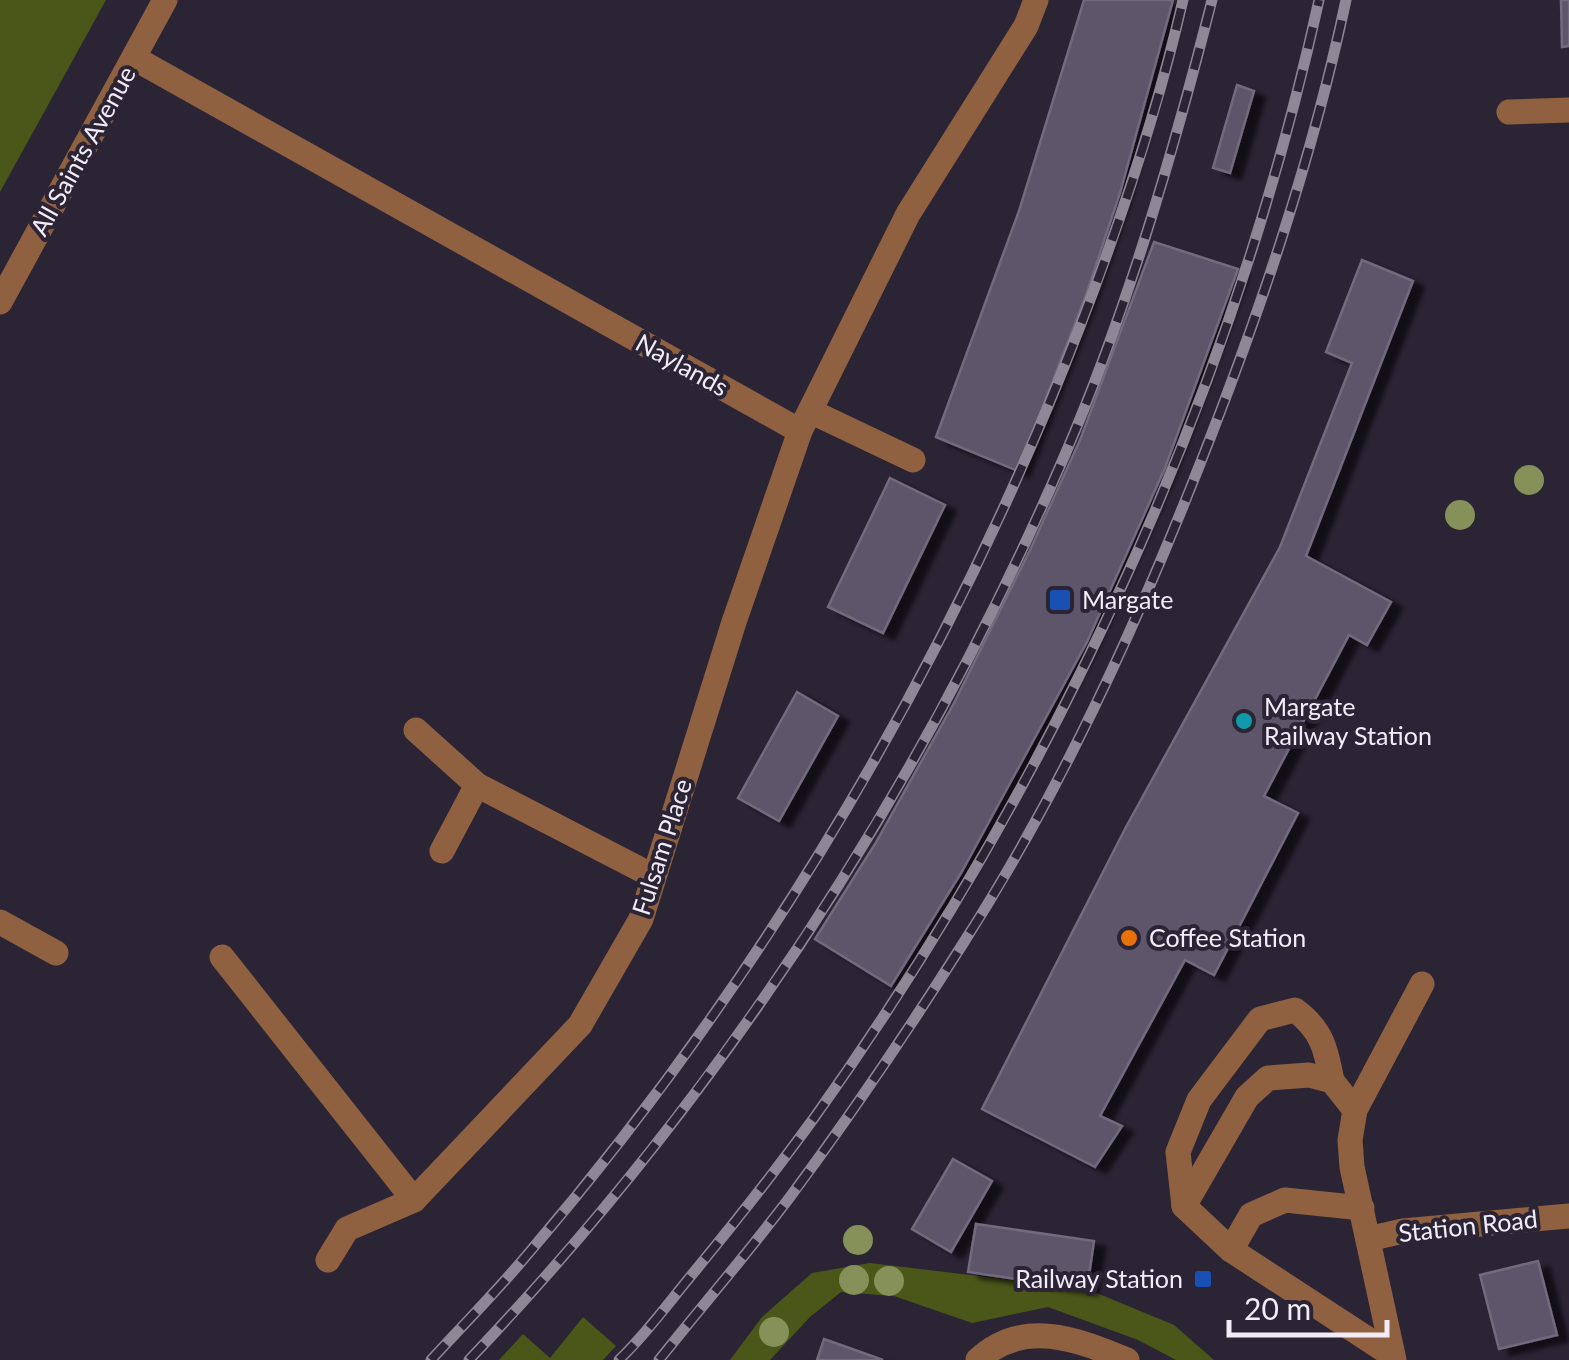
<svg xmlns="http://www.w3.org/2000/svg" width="1569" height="1360" font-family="Lato,sans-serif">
<defs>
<filter id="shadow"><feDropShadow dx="11" dy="6" stdDeviation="2.5" flood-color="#0009"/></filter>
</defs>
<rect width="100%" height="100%" fill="#2b2435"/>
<g fill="#4b5619">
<polygon points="0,0 106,0 0,192"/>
<polygon points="870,1263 1087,1289 1174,1325 1214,1360 1176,1360 1138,1340 1048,1307 972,1323 894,1296 841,1292 810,1317 770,1360 730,1360 762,1317 812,1273"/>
<polygon points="583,1317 616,1346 603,1360 499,1360 523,1334 550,1358"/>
</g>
<g fill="#5d5569" stroke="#726a7e" stroke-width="2.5" filter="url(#shadow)">
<polygon points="1084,0 1173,0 1120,193 1086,295 1018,471 936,437 1019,211"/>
<polygon points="1561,0 1569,0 1569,46 1562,47"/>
<polygon points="1237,85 1254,91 1230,173 1213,168"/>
<polygon points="1154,242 1238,269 1165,468 1087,642 961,873 891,986 815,939 875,844 954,703 1030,550 1080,440"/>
<polygon points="1362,260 1413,281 1306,556 1391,602 1367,645 1349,635 1264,796 1298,813 1214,975 1185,960 1100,1116 1122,1126 1095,1167 982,1109 1126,827 1280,547 1352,363 1326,352"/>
<polygon points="890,478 945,505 883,633 828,607"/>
<polygon points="797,692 838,716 779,821 738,798"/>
<polygon points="953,1159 992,1181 951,1252 912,1229"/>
<polygon points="976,1224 1094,1241 1087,1289 968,1272"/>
<polygon points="1538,1261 1557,1335 1499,1349 1480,1275"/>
<polygon points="824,1339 883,1360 817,1360"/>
</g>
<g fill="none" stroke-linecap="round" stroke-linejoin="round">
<g stroke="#906140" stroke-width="25">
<polyline points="810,411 913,460"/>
<polyline points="0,922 56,953"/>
<path d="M1332,1081c-6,-32 -10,-51 -37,-71l-35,9 -61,81 -21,52 6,54 47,44 161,105"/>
<polyline points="1184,1206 1247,1097 1268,1078 1309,1075 1332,1081 1355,1110"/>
<polyline points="1231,1250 1251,1215 1285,1200 1362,1208"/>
<polyline points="328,1260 347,1229 414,1200"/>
<path d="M978,1360c45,-42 99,-21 149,0"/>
</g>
<g stroke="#906140" stroke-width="25">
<polyline points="134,58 800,431"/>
<polyline points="1509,112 1569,110"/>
<polyline points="0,302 165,0"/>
<polyline points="416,730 477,785 653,876"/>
<polyline points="442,851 477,785"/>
<polyline points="222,957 414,1200 580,1025 641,919 734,622 800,431 908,214 1026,26 1036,0"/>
<polyline points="1368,1239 1403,1231 1569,1216"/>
<polyline points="1394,1360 1352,1167 1350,1140 1355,1110 1422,984"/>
</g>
<g stroke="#8e8896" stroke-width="11">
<g id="rail">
<path d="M431,1360c32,-35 66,-69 96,-105 219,-256 392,-540 522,-851 54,-131 102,-265 134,-404"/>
<path d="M469,1360c251,-264 450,-569 595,-903 63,-146 109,-303 148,-457"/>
<path d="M619,1360c26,-25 48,-55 71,-83 43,-52 84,-104 124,-159 238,-334 417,-717 505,-1118"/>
<path d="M659,1360c43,-54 89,-107 131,-163 61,-82 119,-168 174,-255 96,-150 171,-313 236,-478 60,-152 112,-304 146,-464"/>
</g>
</g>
<use href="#rail" stroke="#2b2435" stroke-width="8" stroke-dasharray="22" stroke-linecap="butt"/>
</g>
<g fill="#869059">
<circle cx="1529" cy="480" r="15"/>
<circle cx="1460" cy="515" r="15"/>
<circle cx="858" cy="1240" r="15"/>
<circle cx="854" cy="1280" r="15"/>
<circle cx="889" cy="1281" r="15"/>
<circle cx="774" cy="1332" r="15"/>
</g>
<g fill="#1a4fb4" stroke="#2b2435" stroke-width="4">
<rect x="1048" y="588" width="24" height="24" rx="5"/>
<rect x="1193" y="1269" width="20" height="20" rx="5"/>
</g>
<circle fill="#0f9aa8" stroke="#2b2435" stroke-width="4" cx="1244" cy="721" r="10"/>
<circle fill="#e8710a" stroke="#2b2435" stroke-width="4" cx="1129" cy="938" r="10"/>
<g text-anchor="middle" stroke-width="8" stroke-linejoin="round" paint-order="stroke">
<g font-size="25" fill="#f1ecf8" stroke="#2b2435">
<text transform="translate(83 151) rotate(-61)" y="9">All Saints Avenue</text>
<text transform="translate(682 365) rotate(29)" y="9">Naylands</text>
<text transform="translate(662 847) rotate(-72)" y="9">Fulsam Place</text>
<text transform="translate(1468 1226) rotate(-6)" y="9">Station Road</text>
</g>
<g font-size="25" fill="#f1ecf8" stroke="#2b2435" text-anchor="start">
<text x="1082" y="609">Margate</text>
<text x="1264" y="716">Margate<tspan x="1264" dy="29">Railway Station</tspan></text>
<text x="1149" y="947">Coffee Station</text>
<text x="1183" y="1288" text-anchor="end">Railway Station</text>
</g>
</g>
<path d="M1229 1320v15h158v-15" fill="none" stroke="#f1ecf8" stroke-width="5"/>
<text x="1244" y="1320" font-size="30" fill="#f1ecf8" stroke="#2b2435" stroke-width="8" paint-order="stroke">20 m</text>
</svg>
